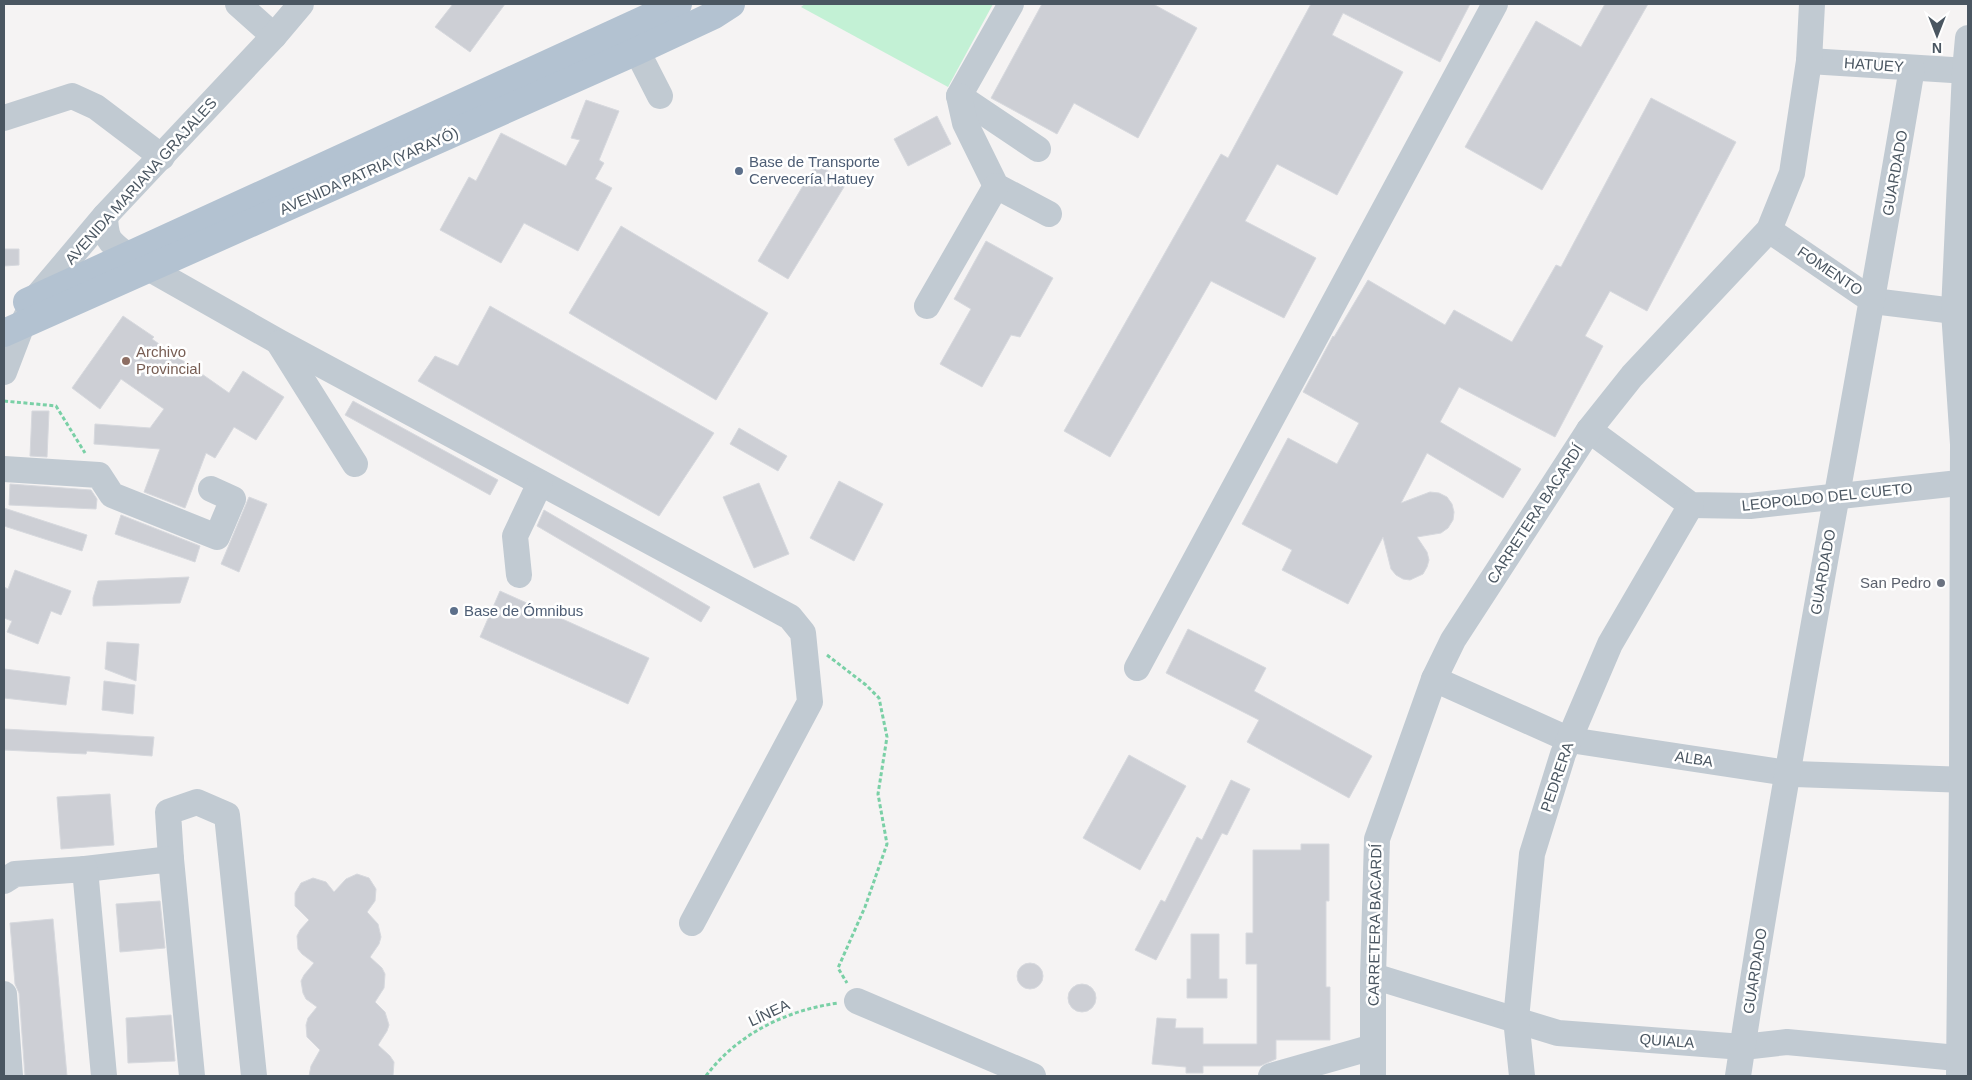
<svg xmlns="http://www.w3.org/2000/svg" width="1972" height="1080" font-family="Helvetica,sans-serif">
<rect width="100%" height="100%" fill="#f5f3f3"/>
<polygon fill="#c3f1d5" points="805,4 993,4 948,87 801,7"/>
<g fill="#cdcfd5" stroke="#d7d9de">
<polygon points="453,4 505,4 470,52 435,27"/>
<polygon points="1042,4 1153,4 1197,28 1138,138 1074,103 1057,134 991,98"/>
<polygon points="1311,4 1470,4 1440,62 1343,13 1332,35 1403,72 1337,195 1277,164 1245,221 1316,258 1284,318 1211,281 1110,457 1064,431 1221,154 1228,158"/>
<polygon points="1605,4 1648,4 1542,190 1465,147 1536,21 1581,47"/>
<polygon points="1651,98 1736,142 1647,311 1610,291 1585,336 1603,346 1555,437 1459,387 1440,422 1521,469 1503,498 1427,453 1401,503 1430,492 1439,493 1447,497 1452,504 1454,512 1453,520 1448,528 1441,533 1417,537 1427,552 1429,560 1427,567 1423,574 1410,580 1403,579 1396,575 1391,569 1383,537 1348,604 1282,570 1292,550 1242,524 1288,438 1337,464 1359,423 1303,392 1333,336 1334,337 1368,280 1445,325 1454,310 1512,342 1556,265 1561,267"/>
<polygon points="586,100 619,111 599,160 604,163 595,179 612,188 578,251 524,223 501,263 440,230 469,177 476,181 501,133 566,166 580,140 571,138"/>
<polygon points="937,116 951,144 908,166 894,139"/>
<polygon points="816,164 847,182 788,279 758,261"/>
<polygon points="621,226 768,313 716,400 569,313"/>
<polygon points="986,241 1053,278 1020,337 1011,335 982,387 940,364 971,309 954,299"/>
<polygon points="4,249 19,249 19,265 4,266"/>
<polygon points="490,306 714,433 659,516 418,381 435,356 458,366"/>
<polygon points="123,316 154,337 152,339 229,393 243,371 284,397 256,440 234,427 215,458 206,453 185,508 144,492 160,449 94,444 95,424 150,428 164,409 121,379 100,409 72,388"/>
<polygon points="353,401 498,480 490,495 345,415"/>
<polygon points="32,411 49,411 47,457 30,456"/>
<polygon points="739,428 787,456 778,471 730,444"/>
<polygon points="839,481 883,504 854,561 810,538"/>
<polygon points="759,483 789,554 754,568 723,497"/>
<polygon points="10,484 91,490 97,499 96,509 9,505"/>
<polygon points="249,497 267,504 239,572 221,564"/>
<polygon points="4,508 87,535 82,551 4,526"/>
<polygon points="544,510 710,607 701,622 537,526"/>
<polygon points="121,515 200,546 195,562 115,534"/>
<polygon points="15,570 71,591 61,615 51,611 38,644 7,632 12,621 4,618 4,587 8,589"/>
<polygon points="189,577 180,603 93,606 93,598 98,581"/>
<polygon points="500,591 649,658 628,704 480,637"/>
<polygon points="1188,629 1266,668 1254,691 1372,756 1349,798 1247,742 1259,720 1166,673"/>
<polygon points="107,642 139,644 136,681 105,669"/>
<polygon points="4,669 70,677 66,705 4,698"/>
<polygon points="104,681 135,685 133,714 102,710"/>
<polygon points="4,729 154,737 152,756 87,751 86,754 4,750"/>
<polygon points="1129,755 1186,786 1140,870 1083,838"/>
<polygon points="1231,780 1250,789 1227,835 1222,833 1156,960 1135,950 1161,900 1165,902 1197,837 1202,840"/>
<polygon points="110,794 114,845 61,849 57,797"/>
<polygon points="1301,844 1329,844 1329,901 1326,901 1326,987 1330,987 1330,1040 1276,1040 1276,1059 1260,1066 1203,1066 1203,1073 1186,1073 1186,1067 1152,1064 1157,1018 1176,1019 1175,1028 1203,1028 1203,1044 1257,1044 1257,964 1246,964 1246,933 1253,933 1253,850 1301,850"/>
<polygon points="357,874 369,878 376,889 375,901 367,912 378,924 381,937 379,944 370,957 382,968 385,974 384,988 375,1002 385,1012 389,1025 387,1031 378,1045 390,1056 394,1062 393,1076 309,1076 311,1066 320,1050 307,1037 306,1025 308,1018 317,1007 306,999 303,993 301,981 304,975 314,963 302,954 298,949 297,936 300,930 309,920 295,906 295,893 301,883 313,878 326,882 334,892 346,879"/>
<polygon points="160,901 165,948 120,952 116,904"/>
<polygon points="53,919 67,1076 25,1076 19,993 15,984 10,923"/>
<polygon points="1191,934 1219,934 1219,979 1227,979 1227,998 1187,998 1187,979 1191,979"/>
<circle cx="1030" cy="976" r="13"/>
<circle cx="1082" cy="998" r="14"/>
<polygon points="171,1015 175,1061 128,1063 126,1018"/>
</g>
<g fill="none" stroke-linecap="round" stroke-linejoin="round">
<g stroke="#7ad0a6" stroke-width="3" stroke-dasharray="4 2.5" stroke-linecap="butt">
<polyline points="4,401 56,406 85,453"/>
<polyline points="827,655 866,685 879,698 887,737 878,794 887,844 865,907 838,968 847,983"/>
<path d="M706,1076c31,-42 81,-66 132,-73"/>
</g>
<g stroke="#c1cad2" stroke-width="26">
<polyline points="238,4 274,36"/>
<polyline points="1011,4 959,96 1038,149"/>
<polyline points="637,51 660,96"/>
<polyline points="1809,61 1968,71"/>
<polyline points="959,96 965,123 996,186 1049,214"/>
<polyline points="4,118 72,96 96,107 162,157"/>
<path d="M105,216c1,25 4,25 23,40"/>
<polyline points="1769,230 1873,301 1954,311"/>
<polyline points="150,269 279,342 790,617 803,633 810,702 692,923"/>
<polyline points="927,306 996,186"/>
<polyline points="279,343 355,464"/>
<polyline points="4,372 22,325 35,299 105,216 274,36 301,4"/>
<polyline points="1589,430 1691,505 1750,506 1968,482"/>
<polyline points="4,469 99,475 112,495 217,537 233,499 211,489"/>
<polyline points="519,575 515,536 540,483"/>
<polyline points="1137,668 1495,4"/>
<polyline points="1434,679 1570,740 1794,774 1968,780"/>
<polyline points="171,859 168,812 197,802 227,815 254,1076"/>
<polyline points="85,869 171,859 192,1076"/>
<polyline points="4,881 15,874 85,869 104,1076"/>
<polyline points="1373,976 1558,1033 1743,1047 1787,1042 1968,1059"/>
<polyline points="4,994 10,1076"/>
<polyline points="857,1001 1033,1076"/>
<polyline points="1271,1076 1373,1047"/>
<polyline points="1373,1076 1373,976 1377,839 1434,679 1453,640 1589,430 1632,376 1769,230 1792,173 1809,61 1812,4"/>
<polyline points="1522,1076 1516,1019 1532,854 1563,754 1610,644 1691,505"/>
<path d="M1738,1076c51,-337 118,-672 174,-1008"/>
<polyline points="1959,1076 1962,780 1963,444 1954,311 1965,71 1968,38"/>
</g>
<g stroke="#b3c2d1" stroke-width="28">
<polyline points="27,302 678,4"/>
<polyline points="4,333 637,51 714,15 731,4"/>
</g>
</g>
<g fill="#5c6f8a" stroke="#fff" stroke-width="2">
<circle cx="739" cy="171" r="5"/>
<circle cx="454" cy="611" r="5"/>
</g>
<circle fill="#8d6e63" stroke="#fff" stroke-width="2" cx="126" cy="361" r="5"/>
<circle fill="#6b7280" stroke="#fff" stroke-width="2" cx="1941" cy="583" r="5"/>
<g text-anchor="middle" stroke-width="5" stroke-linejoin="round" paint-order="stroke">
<g font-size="15" fill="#4a5661" stroke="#fff">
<text transform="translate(1874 65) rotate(4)" y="5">HATUEY</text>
<text transform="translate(369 171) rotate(-24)" y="5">AVENIDA PATRIA (YARAYÓ)</text>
<text transform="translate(1895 173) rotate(-80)" y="5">GUARDADO</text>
<text transform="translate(141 181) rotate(-48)" y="5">AVENIDA MARIANA GRAJALES</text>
<text transform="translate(1830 271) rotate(34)" y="5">FOMENTO</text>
<text transform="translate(1827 497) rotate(-6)" y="5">LEOPOLDO DEL CUETO</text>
<text transform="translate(1535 514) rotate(-57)" y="5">CARRETERA BACARDÍ</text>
<text transform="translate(1823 572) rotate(-80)" y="5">GUARDADO</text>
<text transform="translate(1694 759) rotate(9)" y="5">ALBA</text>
<text transform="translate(1557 777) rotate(-71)" y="5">PEDRERA</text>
<text transform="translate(1375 925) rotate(-89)" y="5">CARRETERA BACARDÍ</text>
<text transform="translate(1755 971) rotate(-81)" y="5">GUARDADO</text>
<text transform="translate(769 1013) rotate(-25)" y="5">LÍNEA</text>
<text transform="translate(1667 1041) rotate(4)" y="5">QUIALA</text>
</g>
<g font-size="15" fill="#4e5e75" stroke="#fff" text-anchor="start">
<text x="749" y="167">Base de Transporte<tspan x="749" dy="17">Cervecería Hatuey</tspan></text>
<text x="464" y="616">Base de Ómnibus</text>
</g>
<g font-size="15" fill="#785e54" stroke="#fff" text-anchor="start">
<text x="136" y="357">Archivo<tspan x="136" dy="17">Provincial</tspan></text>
</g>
<g font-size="15" fill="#5b616d" stroke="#fff" text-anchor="end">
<text x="1931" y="588">San Pedro</text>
</g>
</g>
<rect width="1972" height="1080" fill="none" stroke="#4a5661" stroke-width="10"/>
<g transform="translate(1937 35) rotate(180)" stroke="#ffffff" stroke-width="4" paint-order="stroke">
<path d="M0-4L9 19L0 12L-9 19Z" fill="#4a5661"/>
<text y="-8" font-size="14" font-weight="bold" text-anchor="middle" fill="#4a5661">N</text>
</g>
</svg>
